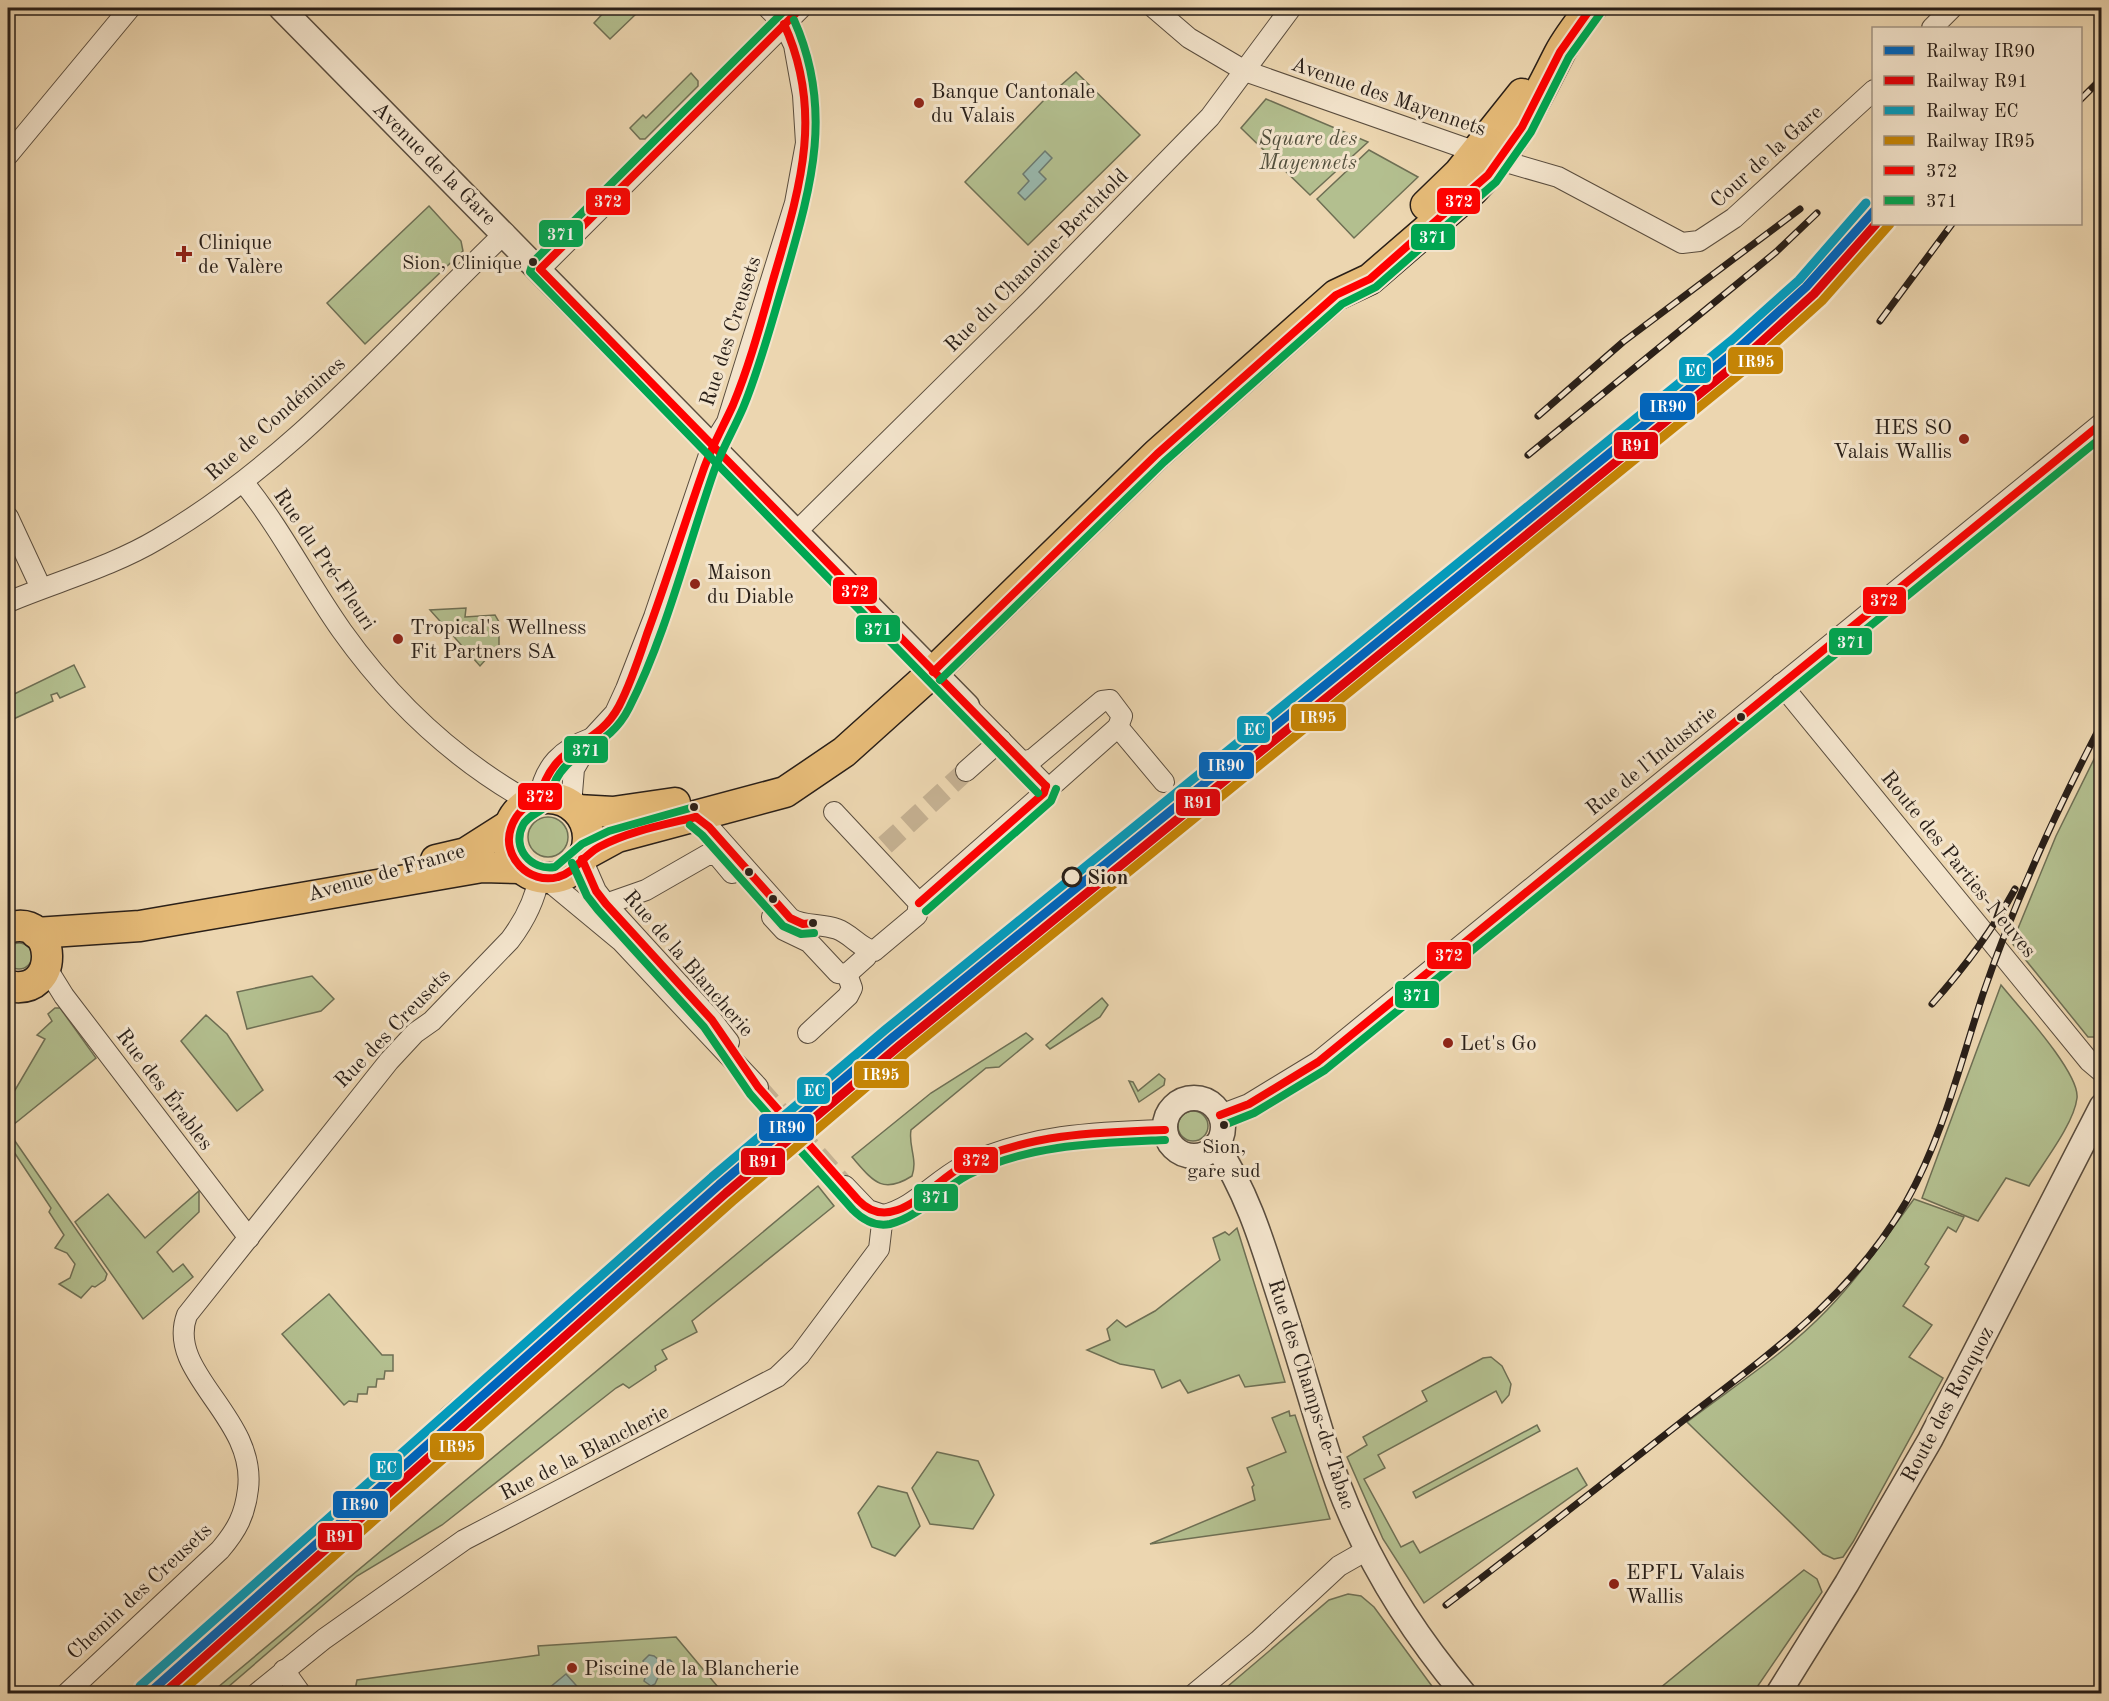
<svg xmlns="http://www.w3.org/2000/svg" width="2109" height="1701" font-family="'Old Standard TT',serif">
<rect width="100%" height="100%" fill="#ecd6b0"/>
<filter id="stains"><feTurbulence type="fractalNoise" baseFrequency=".00333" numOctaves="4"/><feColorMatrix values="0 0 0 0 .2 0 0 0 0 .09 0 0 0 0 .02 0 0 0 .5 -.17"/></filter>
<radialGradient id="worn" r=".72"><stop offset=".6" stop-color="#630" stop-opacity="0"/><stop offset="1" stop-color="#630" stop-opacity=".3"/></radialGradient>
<g fill="#b3bf8f" stroke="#6e6f54" stroke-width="1.5">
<polygon points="608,8 630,8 635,15 610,39 594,23"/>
<polygon points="1076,72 1140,135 1028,245 965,182 1044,100"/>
<polygon points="691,73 698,81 698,86 645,139 640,139 630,128 643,115 646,118"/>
<polygon points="1266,99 1368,142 1310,195 1241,128"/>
<polygon points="1369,150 1418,177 1354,238 1317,199"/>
<polygon points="429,206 461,241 463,251 365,344 327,303"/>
<polygon points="466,608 465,617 495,615 499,622 499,645 480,666 430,610"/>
<polygon points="74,665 85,687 60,698 57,693 51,695 53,701 9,721 8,697"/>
<polygon points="2101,745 2102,1037 2088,1037 2012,943 2056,836"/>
<circle cx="548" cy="837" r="20"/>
<circle cx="19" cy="956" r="13"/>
<polygon points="312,976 334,999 321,1011 247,1029 237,992"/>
<path d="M2001,985c17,21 79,88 76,113 -3,26 -34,65 -48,88l-23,-8 -28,43 -56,-23z"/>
<polygon points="1102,998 1108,1005 1100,1017 1050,1049 1046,1045"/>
<polygon points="55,1008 60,1008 96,1058 8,1129 8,1102 45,1039 37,1035 52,1021 48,1014"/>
<polygon points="206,1015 227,1034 263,1090 237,1111 181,1041"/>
<path d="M1026,1033l7,6 -34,28 -13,1 -75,62c-3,16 7,29 1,46 -30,19 -39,5 -60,-19l79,-64z"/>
<polygon points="1159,1074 1165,1079 1164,1085 1139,1102 1129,1081 1133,1082 1138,1091"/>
<circle cx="1193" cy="1126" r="15"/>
<polygon points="8,1131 107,1274 105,1280 95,1287 92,1286 81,1298 59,1284 70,1278 75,1264 67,1253 55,1248 64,1235 49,1212 51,1208 8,1143"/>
<polygon points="818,1186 834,1206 692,1321 697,1332 662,1350 667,1359 655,1366 656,1370 629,1388 623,1384 616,1388 442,1525 357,1576 221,1693 211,1693"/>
<polygon points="199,1191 199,1212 157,1252 173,1272 183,1264 193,1277 143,1319 75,1222 108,1194 145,1238"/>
<path d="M1914,1199l50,18 -8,15 -8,-5 -23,37 4,3 -26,39 29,19 -23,32 34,21 -90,164 -10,15 -9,2 -11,-5 -136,-132c47,-36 99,-69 140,-112 33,-34 59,-73 87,-111z"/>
<polygon points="1237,1228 1285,1382 1245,1387 1239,1375 1188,1393 1180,1380 1162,1388 1154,1370 1120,1364 1087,1350 1110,1340 1107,1329 1117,1320 1126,1327 1155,1311 1220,1260 1213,1238 1225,1232 1229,1235"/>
<polygon points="329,1294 382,1355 393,1355 393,1371 385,1371 384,1379 377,1379 376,1387 368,1387 367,1394 358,1394 357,1402 349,1401 344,1405 282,1334"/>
<polygon points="1491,1357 1502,1366 1511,1384 1509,1395 1502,1403 1496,1391 1378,1455 1385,1468 1364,1479 1401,1547 1413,1541 1420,1553 1577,1468 1587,1485 1424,1603 1383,1539 1347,1457 1367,1445 1363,1437 1427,1401 1422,1391 1483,1358"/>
<polygon points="1289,1411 1290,1416 1295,1415 1330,1519 1150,1544 1255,1500 1252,1487 1254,1485 1247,1468 1286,1452 1272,1418"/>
<polygon points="1537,1425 1540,1431 1416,1498 1413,1492"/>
<polygon points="937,1452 978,1461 994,1495 973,1529 930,1524 912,1488"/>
<polygon points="878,1486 907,1493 920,1526 895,1556 872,1547 858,1513"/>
<polygon points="1804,1570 1817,1579 1822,1592 1753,1693 1654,1693"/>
<polygon points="1348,1594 1361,1596 1374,1607 1437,1693 1220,1693 1329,1600"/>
<polygon points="676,1637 723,1693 352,1694 349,1690 355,1690 357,1680 539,1655 538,1646"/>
</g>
<g fill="#99b9ae" stroke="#6c7b72" stroke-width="1.5">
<polygon points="1045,151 1052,158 1039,172 1046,179 1025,200 1018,193 1029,181 1023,174"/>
<polygon points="649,1655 654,1656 659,1660 670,1660 676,1666 671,1674 660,1673 655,1684 651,1686 644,1681 647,1671 643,1661"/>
<polygon points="566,1674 583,1693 543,1693"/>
</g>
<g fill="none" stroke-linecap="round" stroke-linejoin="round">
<g stroke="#c5b192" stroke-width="20" stroke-dasharray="20 10" stroke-linecap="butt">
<polyline points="885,845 966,771"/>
<polyline points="758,1087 845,1186"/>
</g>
<g stroke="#5a4d3e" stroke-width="22">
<g id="minor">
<polyline points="1154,8 1189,38 1245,71 1499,160 1558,177 1682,243 1699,241 1734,218 1874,90"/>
<polyline points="1932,28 1952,8"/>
<polyline points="8,155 130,8"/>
<polyline points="540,269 801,8"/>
<path d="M244,483c37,46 64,100 98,148 50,70 113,129 188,171"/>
<polyline points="8,517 41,588"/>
<polyline points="796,532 1030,301 1210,117 1291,8"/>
<path d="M8,602c50,-21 103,-35 150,-63 134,-78 236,-200 347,-306"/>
<polyline points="1781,684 2089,1061 2102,1072"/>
<polyline points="967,706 1046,786"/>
<polyline points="1118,727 1164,782"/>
<polyline points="1022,762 1033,759 1102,701 1110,700 1122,716 1118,727 1056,782 1051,786 1046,786"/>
<polyline points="966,771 1001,740"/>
<path d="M539,799c5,-33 23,-50 53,-61"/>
<polyline points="571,805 574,769 592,738 615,713 626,689 654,617 712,446 727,422 795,203 806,143 803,95 794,45 784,24 768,8"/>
<path d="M696,817l13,10 81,91c13,9 31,5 47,11 14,5 23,19 37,22l43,-36 2,-12 -85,-91"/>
<polyline points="582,859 596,891 606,904 712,1020 729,1042"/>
<polyline points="545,878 621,941 758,1087"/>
<polyline points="919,903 1044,793 1046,786"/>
<polyline points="606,904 646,890 707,855 717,855 732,873"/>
<polyline points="772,917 784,930 809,942 838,973 847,974 866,957 865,948"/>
<polyline points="46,967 64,996 249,1238"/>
<polyline points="808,1033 848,996 852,988 847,974"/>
<polyline points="1220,1115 1249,1104 1318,1062 2102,423"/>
<path d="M845,1186l23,24 15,5c30,-6 52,-34 79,-48 63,-32 134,-35 203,-37"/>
<polyline points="284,1670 301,1694"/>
<path d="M66,1694l154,-144c17,-20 25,-35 28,-61 9,-72 -83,-116 -61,-174l202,-254 26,-28 17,-12 78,-81c15,-20 25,-39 29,-63"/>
<polyline points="256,1694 324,1639 464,1540 777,1377 800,1355 879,1249 883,1215"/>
<polyline points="1194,1694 1258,1641 1339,1566 1367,1550"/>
</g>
</g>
<g stroke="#5a4d3e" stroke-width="27">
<g id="tertiary">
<polyline points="281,8 967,706"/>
<circle cx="1194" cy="1127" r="29"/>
<path d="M1216,1145c29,44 44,90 60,141 17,52 32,104 48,156 28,94 77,177 140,252"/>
<polyline points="1778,1694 1847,1583 1930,1440 2102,1106"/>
</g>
</g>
<g stroke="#291f18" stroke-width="33">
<g id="primary">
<polyline points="1426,205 1459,173 1522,94"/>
<circle cx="548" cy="838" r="40"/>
<polyline points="577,810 613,812 675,803"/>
<path d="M584,855l33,-18 168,-45 59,-40 89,-80 224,-218 179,-159 34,-16 103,-89c39,-40 61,-87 86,-136 9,-17 21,-32 32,-46"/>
<polyline points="436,860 466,853 510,825"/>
<path d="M8,928c50,-16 54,70 0,58"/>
<polyline points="36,933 140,926 482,867 521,868"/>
</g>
</g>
<use href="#minor" stroke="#f3e4cc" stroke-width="20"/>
<use href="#tertiary" stroke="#f3e4cc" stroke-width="24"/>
<use href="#primary" stroke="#e6bb78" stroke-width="30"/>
<g stroke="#291f18" stroke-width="7">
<g id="rail">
<polyline points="2080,100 2102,78"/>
<polyline points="1880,321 1952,224"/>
<polyline points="1538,416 1623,342 1800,209"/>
<polyline points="1528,455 1776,252 1817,213"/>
<path d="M1932,1004c32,-36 60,-73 83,-115"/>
<path d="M1446,1605c79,-60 156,-121 234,-182 86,-67 170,-124 226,-221 37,-65 54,-138 77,-208 32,-94 73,-183 119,-271"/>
<polyline points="242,1610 443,1412 897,1018 1460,558 1631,438"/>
</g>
</g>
<use href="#rail" stroke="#f3e4cc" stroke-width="4.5" stroke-dasharray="14" stroke-linecap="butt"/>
<g stroke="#f3e4cc" stroke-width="12">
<g id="bus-1">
<polyline points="801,8 540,269 1046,786"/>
<polyline points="933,672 1157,454 1336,295 1370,279 1488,175 1522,127 1560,52 1591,8"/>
<path d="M696,817c-33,8 -67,14 -97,30 -15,8 -25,26 -41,30 -29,8 -57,-21 -47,-49 5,-15 14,-22 28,-29 15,-60 56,-48 80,-93 12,-23 20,-48 28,-72 20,-54 37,-109 56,-163 8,-23 20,-44 30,-66 17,-41 28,-83 40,-125 26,-89 52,-166 11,-256"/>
<polyline points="696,817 709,827 790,918 803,924 813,923"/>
<path d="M582,859l14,32 10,13 106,116 46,67 100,113c35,37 74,-18 105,-34 62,-32 134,-34 202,-36"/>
<polyline points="919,903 1044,793 1046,786"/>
<polyline points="1220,1115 1249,1104 1318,1062 2102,423"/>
</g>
</g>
<g stroke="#f3e4cc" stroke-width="12">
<g id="bus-2">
<polyline points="787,8 533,262 530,272 1038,793"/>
<polyline points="940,680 1164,462 1342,304 1376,287 1496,182 1531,132 1569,57 1600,14"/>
<path d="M694,807l-85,24 -27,13 -27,23c-24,4 -44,-19 -32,-42 6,-12 23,-13 27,-26 2,-9 4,-18 10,-26 19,-27 50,-27 69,-65 36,-70 58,-159 84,-234 8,-23 20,-43 30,-66 17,-41 28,-84 41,-127 26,-91 51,-169 10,-261"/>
<polyline points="690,825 702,835 783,926 801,934 814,933"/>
<path d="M572,863l15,33 11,14 106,117 46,67 103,116c10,10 22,17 37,14 30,-7 51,-35 78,-49 60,-31 131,-32 197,-35"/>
<polyline points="926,911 1051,801 1056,789"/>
<polyline points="1224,1125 1254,1113 1325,1070 2102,437"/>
</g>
</g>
<use href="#bus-1" stroke="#f00" stroke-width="8"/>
<use href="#bus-2" stroke="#00a651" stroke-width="8"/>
<g stroke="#f3e4cc" stroke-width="14">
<polyline id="rail-1" points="148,1694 719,1185 892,1038 1739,348 1806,287 1874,211"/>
</g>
<g stroke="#f3e4cc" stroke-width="14">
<polyline id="rail-2" points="163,1694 726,1193 899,1046 1746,356 1814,294 1876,224"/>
</g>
<g stroke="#f3e4cc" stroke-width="14">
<polyline id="rail-3" points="140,1686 712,1177 885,1030 1732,340 1799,280 1866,203"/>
</g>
<g stroke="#f3e4cc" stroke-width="14">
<polyline id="rail-4" points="179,1694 733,1201 905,1054 1752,364 1822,301 1890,224"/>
</g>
<use href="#rail-1" stroke="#0065bd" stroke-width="9"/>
<use href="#rail-2" stroke="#e30009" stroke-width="9"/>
<use href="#rail-3" stroke="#049bbc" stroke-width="9"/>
<use href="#rail-4" stroke="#c48406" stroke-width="9"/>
</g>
<g fill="#8f2418" stroke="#f3e4cc" stroke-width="2">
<circle cx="919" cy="103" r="6"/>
<path d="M181 245h6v6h6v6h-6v6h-6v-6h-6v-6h6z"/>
<circle cx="1964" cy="439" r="6"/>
<circle cx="695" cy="584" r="6"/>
<circle cx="398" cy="639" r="6"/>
<circle cx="1448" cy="1043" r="6"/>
<circle cx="1614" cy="1584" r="6"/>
<circle cx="572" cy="1668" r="6"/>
</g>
<g fill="#291f18" stroke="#f3e4cc" stroke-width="2">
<circle cx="533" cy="262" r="5"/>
<circle cx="1741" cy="717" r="5"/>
<circle cx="694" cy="807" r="5"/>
<circle cx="749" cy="872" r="5"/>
<circle cx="773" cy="899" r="5"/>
<circle cx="813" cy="923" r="5"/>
<circle cx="1224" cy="1125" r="5"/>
</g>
<circle fill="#f3e4cc" stroke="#291f18" stroke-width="3" cx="1072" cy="877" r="9"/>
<g text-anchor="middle" stroke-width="6" stroke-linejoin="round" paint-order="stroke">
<g font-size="20" fill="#291f18" stroke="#f3e4cc" text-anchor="end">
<text x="522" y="269">Sion, Clinique</text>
<text x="1224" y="1153" text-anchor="middle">Sion,<tspan x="1224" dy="24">gare sud</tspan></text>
</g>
<g font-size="21" fill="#291f18" stroke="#f3e4cc" text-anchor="start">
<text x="931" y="98">Banque Cantonale<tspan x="931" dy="24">du Valais</tspan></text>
<text x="198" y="249">Clinique<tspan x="198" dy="24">de Valère</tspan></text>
<text x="1952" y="434" text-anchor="end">HES SO<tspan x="1952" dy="24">Valais Wallis</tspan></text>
<text x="707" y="579">Maison<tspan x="707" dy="24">du Diable</tspan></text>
<text x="410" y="634">Tropical's Wellness<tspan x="410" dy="24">Fit Partners SA</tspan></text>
<text x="1460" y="1050">Let's Go</text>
<text x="1626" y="1579">EPFL Valais<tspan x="1626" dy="24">Wallis</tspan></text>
<text x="584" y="1675">Piscine de la Blancherie</text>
</g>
<g font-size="21" fill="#291f18" stroke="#f3e4cc">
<text transform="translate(1389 96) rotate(19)" y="7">Avenue des Mayennets</text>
<text transform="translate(1766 156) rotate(-42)" y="7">Cour de la Gare</text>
<text transform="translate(435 163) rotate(45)" y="7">Avenue de la Gare</text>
<text transform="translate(1036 260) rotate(-45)" y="7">Rue du Chanoine-Berchtold</text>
<text transform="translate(730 331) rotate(-72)" y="7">Rue des Creusets</text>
<text transform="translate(275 418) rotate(-41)" y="7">Rue de Condémines</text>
<text transform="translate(325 559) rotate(56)" y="7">Rue du Pré-Fleuri</text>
<text transform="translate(1651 760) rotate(-39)" y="7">Rue de l'Industrie</text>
<text transform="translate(1959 864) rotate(51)" y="7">Route des Parties-Neuves</text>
<text transform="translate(386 872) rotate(-16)" y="7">Avenue de France</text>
<text transform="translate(689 963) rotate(49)" y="7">Rue de la Blancherie</text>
<text transform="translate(392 1028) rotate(-46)" y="7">Rue des Creusets</text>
<text transform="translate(165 1089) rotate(53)" y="7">Rue des Érables</text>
<text transform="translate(1312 1394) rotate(72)" y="7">Rue des Champs-de-Tabac</text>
<text transform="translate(1947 1404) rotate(-62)" y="7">Route des Ronquoz</text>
<text transform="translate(584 1452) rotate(-27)" y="7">Rue de la Blancherie</text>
<text transform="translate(139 1591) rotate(-43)" y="7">Chemin des Creusets</text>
</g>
<g font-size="21" font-style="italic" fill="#524f3c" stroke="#f3e4cc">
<text x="1308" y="145">Square des<tspan x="1308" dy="24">Mayennets</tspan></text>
</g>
<g font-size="21" font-weight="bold" fill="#291f18" stroke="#f3e4cc" text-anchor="start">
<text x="1087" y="884">Sion</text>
</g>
</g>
<g stroke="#f3e4cc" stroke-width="2">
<rect x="1436" y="187" width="45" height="28" rx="6" fill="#f00"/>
<rect x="585" y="187" width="46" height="29" rx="6" fill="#f00"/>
<rect x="538" y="219" width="46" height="29" rx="6" fill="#00a651"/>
<rect x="1410" y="223" width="46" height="28" rx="6" fill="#00a651"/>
<rect x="1727" y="346" width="57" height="29" rx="6" fill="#c48406"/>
<rect x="1678" y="356" width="34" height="28" rx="6" fill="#049bbc"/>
<rect x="1639" y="392" width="57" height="29" rx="6" fill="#0065bd"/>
<rect x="1613" y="431" width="46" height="29" rx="6" fill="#e30009"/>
<rect x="832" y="576" width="46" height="29" rx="6" fill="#f00"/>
<rect x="1862" y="586" width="45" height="29" rx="6" fill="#f00"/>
<rect x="855" y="614" width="46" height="29" rx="6" fill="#00a651"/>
<rect x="1828" y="627" width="45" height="29" rx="6" fill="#00a651"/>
<rect x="1290" y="703" width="57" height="29" rx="6" fill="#c48406"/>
<rect x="1236" y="715" width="35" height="29" rx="6" fill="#049bbc"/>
<rect x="563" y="735" width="46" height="29" rx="6" fill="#00a651"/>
<rect x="1198" y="751" width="57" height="29" rx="6" fill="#0065bd"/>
<rect x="517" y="782" width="46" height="29" rx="6" fill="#f00"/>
<rect x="1175" y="788" width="46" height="29" rx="6" fill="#e30009"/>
<rect x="1426" y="941" width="46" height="29" rx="6" fill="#f00"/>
<rect x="1394" y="980" width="46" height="29" rx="6" fill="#00a651"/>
<rect x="853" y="1060" width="57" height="29" rx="6" fill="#c48406"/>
<rect x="796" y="1076" width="35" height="29" rx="6" fill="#049bbc"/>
<rect x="758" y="1113" width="57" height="29" rx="6" fill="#0065bd"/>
<rect x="953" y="1146" width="46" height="28" rx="6" fill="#f00"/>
<rect x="740" y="1147" width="46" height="29" rx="6" fill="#e30009"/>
<rect x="913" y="1183" width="46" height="29" rx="6" fill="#00a651"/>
<rect x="429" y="1432" width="56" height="29" rx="6" fill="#c48406"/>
<rect x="369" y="1452" width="34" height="29" rx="6" fill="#049bbc"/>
<rect x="332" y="1490" width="57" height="29" rx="6" fill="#0065bd"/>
<rect x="317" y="1522" width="46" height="29" rx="6" fill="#e30009"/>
</g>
<g font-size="16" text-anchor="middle" font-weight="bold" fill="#fff">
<text x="1459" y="207">372</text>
<text x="608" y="207">372</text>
<text x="561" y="240">371</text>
<text x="1433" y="243">371</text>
<text x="1756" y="367">IR95</text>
<text x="1695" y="376">EC</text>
<text x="1668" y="412">IR90</text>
<text x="1636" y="451">R91</text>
<text x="855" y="597">372</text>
<text x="1884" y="606">372</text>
<text x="878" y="635">371</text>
<text x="1851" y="648">371</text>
<text x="1318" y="723">IR95</text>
<text x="1254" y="735">EC</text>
<text x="586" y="756">371</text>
<text x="1226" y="771">IR90</text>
<text x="540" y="802">372</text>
<text x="1198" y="808">R91</text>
<text x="1449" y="961">372</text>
<text x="1417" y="1001">371</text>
<text x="881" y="1080">IR95</text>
<text x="814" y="1096">EC</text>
<text x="787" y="1133">IR90</text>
<text x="976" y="1166">372</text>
<text x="763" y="1167">R91</text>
<text x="936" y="1203">371</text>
<text x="457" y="1452">IR95</text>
<text x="386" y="1473">EC</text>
<text x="360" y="1510">IR90</text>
<text x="340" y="1542">R91</text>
</g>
<rect width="2109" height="1701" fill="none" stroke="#ecd6b0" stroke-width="30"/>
<rect x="9" y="9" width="2091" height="1683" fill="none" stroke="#291f18" stroke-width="3"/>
<rect x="15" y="15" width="2079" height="1671" fill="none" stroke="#291f18" stroke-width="1.5"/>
<rect x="1872" y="27" width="210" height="198" fill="#f3e4cc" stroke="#a29584" stroke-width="1.5"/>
<rect x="1884" y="46" width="30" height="9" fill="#0065bd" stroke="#a29584" stroke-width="1.5"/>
<text x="1926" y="57" font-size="18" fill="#291f18">Railway IR90</text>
<rect x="1884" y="76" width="30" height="9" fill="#e30009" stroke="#a29584" stroke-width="1.5"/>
<text x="1926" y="87" font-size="18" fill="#291f18">Railway R91</text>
<rect x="1884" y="106" width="30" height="9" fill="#049bbc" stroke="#a29584" stroke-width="1.5"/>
<text x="1926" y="117" font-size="18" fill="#291f18">Railway EC</text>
<rect x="1884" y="136" width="30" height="9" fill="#c48406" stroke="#a29584" stroke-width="1.5"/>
<text x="1926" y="147" font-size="18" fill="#291f18">Railway IR95</text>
<rect x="1884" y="166" width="30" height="9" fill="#ff0000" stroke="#a29584" stroke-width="1.5"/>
<text x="1926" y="177" font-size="18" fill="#291f18">372</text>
<rect x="1884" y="196" width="30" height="9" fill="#00a651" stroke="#a29584" stroke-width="1.5"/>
<text x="1926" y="207" font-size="18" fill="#291f18">371</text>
<rect width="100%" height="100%" filter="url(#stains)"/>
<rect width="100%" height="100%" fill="url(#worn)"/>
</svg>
